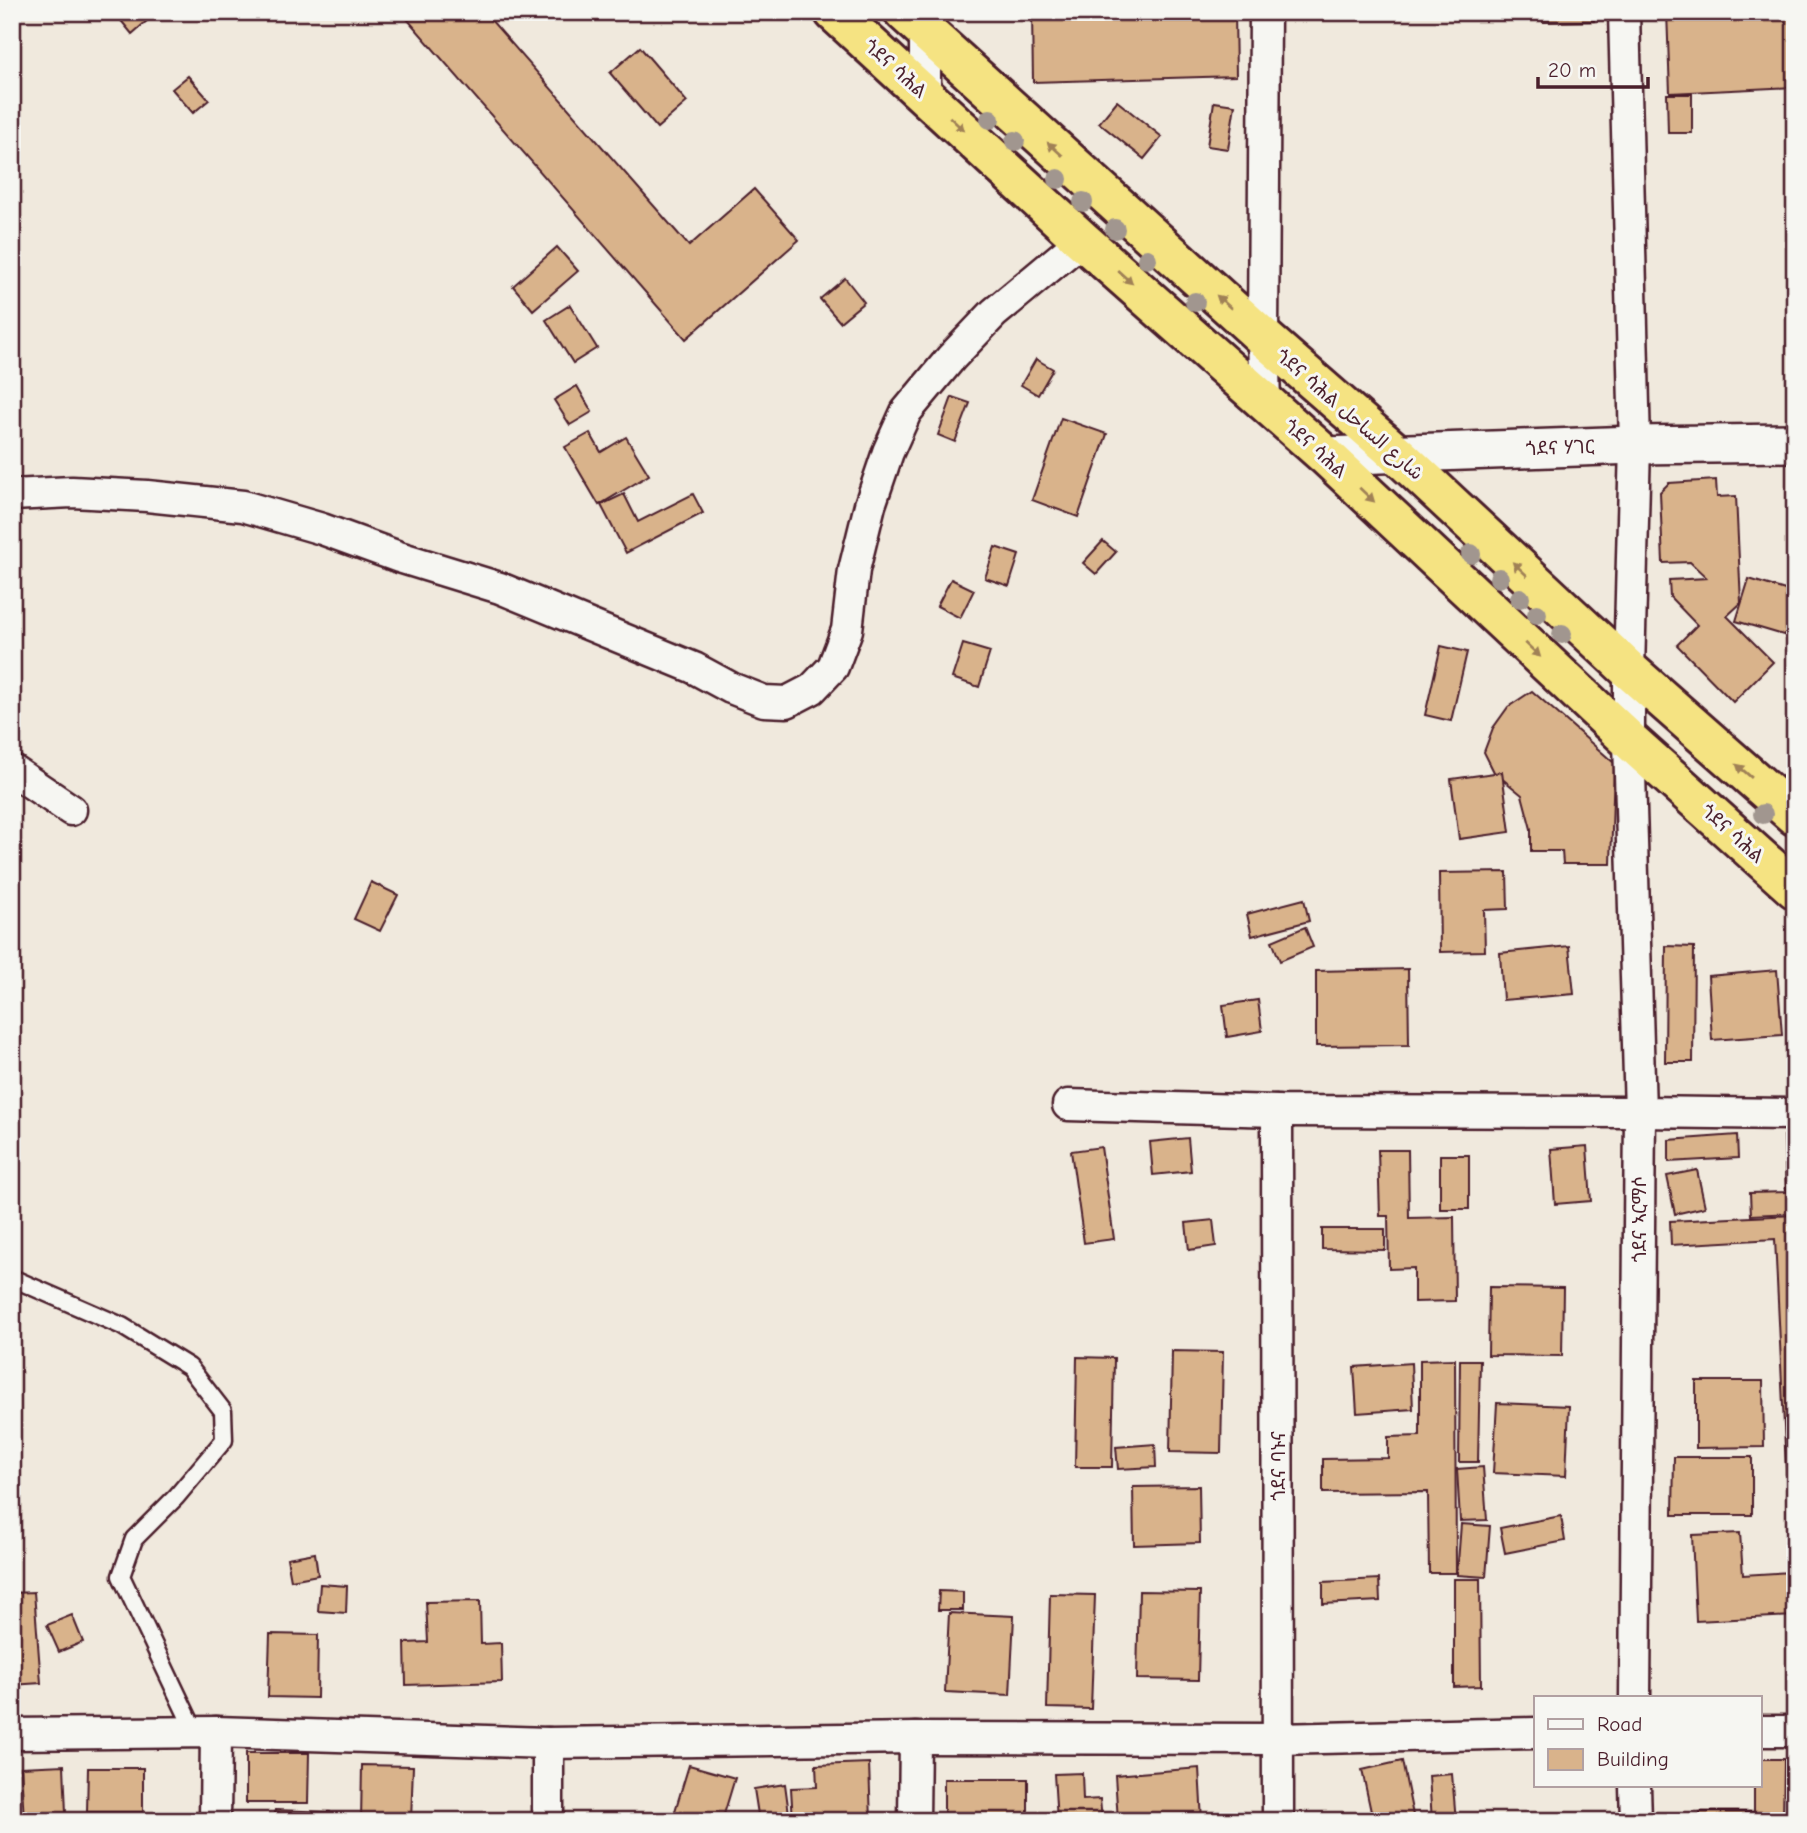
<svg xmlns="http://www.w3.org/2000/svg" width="1807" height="1833" font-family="'Comic Neue','Playpen Sans Arabic','Noto Sans Ethiopic',sans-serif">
<rect width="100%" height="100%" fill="#f0e9dd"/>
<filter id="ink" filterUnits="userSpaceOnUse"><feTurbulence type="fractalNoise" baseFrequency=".0143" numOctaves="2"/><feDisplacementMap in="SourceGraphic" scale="14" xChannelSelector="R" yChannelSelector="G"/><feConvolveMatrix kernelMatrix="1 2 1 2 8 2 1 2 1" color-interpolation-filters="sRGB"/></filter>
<g filter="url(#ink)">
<g fill="#d9b38b" stroke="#4a1f2b" stroke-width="2">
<polygon points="114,12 157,12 132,34"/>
<polygon points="401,12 484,12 689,246 754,189 799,240 686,339"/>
<polygon points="1032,12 1235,12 1236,76 1033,82"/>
<polygon points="1542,12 1594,12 1594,21 1543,22"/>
<polygon points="1667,12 1795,12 1795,87 1670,93"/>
<polygon points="640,47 687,102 657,128 610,73"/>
<polygon points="188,76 209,100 193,113 172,89"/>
<polygon points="1667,94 1692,94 1692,133 1668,133"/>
<polygon points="1117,101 1162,137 1144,159 1099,123"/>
<polygon points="1214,102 1235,105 1228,149 1207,146"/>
<polygon points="557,247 578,271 533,310 513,286"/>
<polygon points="845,278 864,302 840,322 820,299"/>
<polygon points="570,305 597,348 573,363 546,320"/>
<polygon points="1036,359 1053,369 1038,395 1021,385"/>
<polygon points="577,386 592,412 570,425 554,400"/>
<polygon points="952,397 970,403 955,442 938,435"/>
<polygon points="1061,418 1107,434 1078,517 1032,500"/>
<polygon points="590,433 601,452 626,437 649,475 599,505 565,447"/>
<polygon points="1716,480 1717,497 1736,496 1741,603 1727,616 1773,662 1733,702 1677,645 1697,625 1670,597 1669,580 1707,578 1690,562 1663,563 1660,492 1669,483"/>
<polygon points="624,494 638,522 693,494 703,513 626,553 601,505"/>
<polygon points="1103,541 1116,552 1096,574 1083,563"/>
<polygon points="995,547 1019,555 1009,586 985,578"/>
<polygon points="951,579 974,590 960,618 937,606"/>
<polygon points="1749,579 1795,593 1795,622 1790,637 1736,621"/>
<polygon points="963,644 990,652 979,687 952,678"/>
<polygon points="1441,646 1467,652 1451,721 1425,715"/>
<polygon points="1532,691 1614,763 1611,864 1563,864 1562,851 1531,851 1531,829 1522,795 1494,772 1484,752 1493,728 1508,707"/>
<polygon points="1502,772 1510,832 1459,839 1451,779"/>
<polygon points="1507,872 1508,909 1484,910 1485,951 1440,952 1439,873"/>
<polygon points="371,882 398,895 380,931 354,919"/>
<polygon points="1304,899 1309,921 1252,936 1247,914"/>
<polygon points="1305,927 1313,947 1280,961 1272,941"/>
<polygon points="1569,946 1574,994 1503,1000 1500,953"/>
<polygon points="1666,946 1694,947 1693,1062 1665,1062"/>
<polygon points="1408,969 1409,1045 1316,1046 1316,971"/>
<polygon points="1777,970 1782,1035 1712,1040 1708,976"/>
<polygon points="1258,1000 1262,1031 1227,1037 1223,1005"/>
<polygon points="1737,1135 1738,1158 1669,1162 1669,1140"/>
<polygon points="1795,1135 1795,1213 1751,1215 1750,1193 1786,1192 1784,1136"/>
<polygon points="1188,1138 1191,1171 1153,1175 1150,1142"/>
<polygon points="1587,1146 1591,1201 1555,1204 1551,1149"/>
<polygon points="1101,1147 1114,1239 1084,1243 1071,1151"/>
<polygon points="1378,1150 1408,1150 1409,1218 1454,1217 1455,1301 1414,1302 1414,1268 1389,1269 1388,1216 1380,1216"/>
<rect x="1440" y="1155" width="29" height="54"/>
<polygon points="1697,1170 1705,1207 1675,1214 1667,1176"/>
<polygon points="1795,1215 1795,1616 1696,1621 1692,1535 1740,1533 1743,1575 1791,1572 1775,1239 1671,1245 1670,1221"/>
<polygon points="1213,1220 1216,1246 1189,1250 1186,1223"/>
<polygon points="1322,1229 1385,1229 1385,1250 1322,1249"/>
<polygon points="1489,1287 1563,1288 1562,1356 1488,1355"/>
<polygon points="1172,1351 1223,1352 1221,1453 1170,1452"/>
<polygon points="1077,1357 1114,1358 1112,1467 1075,1467"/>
<polygon points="1455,1359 1456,1573 1429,1573 1428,1492 1323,1493 1323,1459 1388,1458 1388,1437 1420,1436 1420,1360"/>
<polygon points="1460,1360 1480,1360 1478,1462 1459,1462"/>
<polygon points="1411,1363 1413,1409 1357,1413 1354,1367"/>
<polygon points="1696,1381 1763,1381 1764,1447 1696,1448"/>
<polygon points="1497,1403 1569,1406 1566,1476 1493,1473"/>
<polygon points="1155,1444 1156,1467 1118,1469 1116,1447"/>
<polygon points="1674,1457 1752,1457 1752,1515 1673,1515"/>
<polygon points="1483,1467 1487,1520 1460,1521 1457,1469"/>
<polygon points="1199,1486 1200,1543 1134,1545 1133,1487"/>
<polygon points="1561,1516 1565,1541 1505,1553 1500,1528"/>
<polygon points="1461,1524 1490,1526 1486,1577 1457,1575"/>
<polygon points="315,1553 318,1575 291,1580 287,1558"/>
<polygon points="1379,1579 1380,1601 1323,1604 1323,1582"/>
<polygon points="1454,1579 1480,1579 1481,1686 1454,1687"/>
<polygon points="320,1584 347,1586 346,1613 318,1611"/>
<polygon points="939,1591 963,1592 963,1610 938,1610"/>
<polygon points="1139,1591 1200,1592 1198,1680 1137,1679"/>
<polygon points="34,1592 41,1683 12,1685 12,1593"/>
<polygon points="1050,1594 1095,1595 1091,1709 1047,1708"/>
<polygon points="480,1601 481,1644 501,1643 502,1682 406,1685 405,1643 428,1642 426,1602"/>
<polygon points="949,1613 1014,1616 1010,1695 945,1692"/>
<polygon points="72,1615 83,1642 59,1652 47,1625"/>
<polygon points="270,1634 318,1635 317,1698 268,1697"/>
<polygon points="246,1753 309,1753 308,1803 246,1803"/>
<polygon points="1760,1759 1784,1759 1783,1821 1700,1821 1700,1812 1754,1812 1754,1786 1760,1786"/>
<polygon points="1402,1761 1414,1820 1373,1821 1362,1770"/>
<polygon points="869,1763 871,1821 793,1821 791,1788 817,1787 816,1765"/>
<polygon points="64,1765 66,1813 43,1814 44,1821 24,1821 21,1767"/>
<polygon points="362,1765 413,1766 411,1821 361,1821"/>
<polygon points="689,1765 735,1778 722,1821 672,1821"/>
<polygon points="88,1768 143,1768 143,1812 87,1812"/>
<polygon points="1199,1768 1202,1821 1118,1821 1115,1775"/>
<polygon points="1791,1772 1795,1772 1795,1821 1790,1821"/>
<polygon points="1082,1773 1083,1800 1100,1799 1102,1821 1057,1821 1054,1774"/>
<polygon points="1452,1774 1456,1821 1432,1821 1429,1776"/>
<rect x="944" y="1779" width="84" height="42"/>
<polygon points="785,1784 790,1821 759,1821 754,1789"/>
<polygon points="275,1810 330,1812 330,1821 275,1821"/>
</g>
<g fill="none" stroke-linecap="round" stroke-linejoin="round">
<g stroke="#4a1f2b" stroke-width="21">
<polyline id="service" points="12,1278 122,1326 189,1367 223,1411 224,1440 176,1497 134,1539 121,1576 195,1732"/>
</g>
<g stroke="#4a1f2b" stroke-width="35">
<g id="minor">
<polyline points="1265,12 1263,337 1265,402"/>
<polyline points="1624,12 1635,445 1629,670 1629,740 1640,1112 1635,1698"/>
<polyline points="925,94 925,18"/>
<polyline points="12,495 72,492 147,496 243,506 322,529 399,557 500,588 694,668 731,688 764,701 787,702 812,689 833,667 847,630 854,570 870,505 888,452 906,412 951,358 994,313 1082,240"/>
<polyline points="12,770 71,810"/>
<polyline points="1068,1105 1277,1111 1640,1112 1795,1114"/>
<polyline points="1277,1111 1278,1821"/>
<polyline points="1760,1731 1795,1731"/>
<polyline points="12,1734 216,1732 548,1743 915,1738 1278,1739 1536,1733"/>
<polyline points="1635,1786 1636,1821"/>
<polyline points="215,1821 216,1732"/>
<polyline points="548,1821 548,1743"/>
<polyline points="914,1821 915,1738"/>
</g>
</g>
<g stroke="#4a1f2b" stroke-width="42">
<polyline id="tertiary" points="1326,456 1635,445 1795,443"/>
</g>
<g stroke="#4a1f2b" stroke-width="44">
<g id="trunk">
<polyline points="834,12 1082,240 1326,456 1629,740 1795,889"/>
<polyline points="904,12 1263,337 1396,453 1629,670 1795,816"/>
</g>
</g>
<use href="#service" stroke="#f6f6f2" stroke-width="16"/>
<use href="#minor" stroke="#f6f6f2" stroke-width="30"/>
<use href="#tertiary" stroke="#f6f6f2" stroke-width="37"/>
<use href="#trunk" stroke="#f5e382" stroke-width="38"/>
</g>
<g fill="#a1968f">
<circle cx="990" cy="119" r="10"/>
<circle cx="1015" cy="141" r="10"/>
<circle cx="1058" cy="179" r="10"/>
<circle cx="1083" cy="202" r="10"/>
<circle cx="1115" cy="229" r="10"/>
<circle cx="1147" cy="259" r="10"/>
<circle cx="1195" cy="302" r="10"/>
<circle cx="1471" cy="554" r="10"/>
<circle cx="1499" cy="578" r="10"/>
<circle cx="1520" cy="598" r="10"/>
<circle cx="1537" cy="614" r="10"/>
<circle cx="1562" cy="634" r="10"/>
<circle cx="1763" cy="814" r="10"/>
</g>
<defs><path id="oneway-solid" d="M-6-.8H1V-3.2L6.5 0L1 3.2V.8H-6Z" transform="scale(1.75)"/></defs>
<g fill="#a08156">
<use href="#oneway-solid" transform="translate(957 124) rotate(43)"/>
<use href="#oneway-solid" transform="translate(1055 149) rotate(-138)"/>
<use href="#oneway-solid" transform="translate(1125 277) rotate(42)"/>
<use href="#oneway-solid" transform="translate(1224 302) rotate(-138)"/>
<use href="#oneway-solid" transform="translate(1367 495) rotate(43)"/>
<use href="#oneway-solid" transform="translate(1520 569) rotate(-137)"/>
<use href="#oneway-solid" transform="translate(1533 650) rotate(43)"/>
<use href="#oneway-solid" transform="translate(1744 771) rotate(-139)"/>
</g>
</g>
<g text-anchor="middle" stroke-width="6" stroke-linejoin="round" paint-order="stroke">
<g font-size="19" fill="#4a1f2b" stroke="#f6f6f2">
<text transform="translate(896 68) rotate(42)" y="7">ጎደና ሳሕል</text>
<text transform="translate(1350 414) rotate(41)" y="7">ጎደና ሳሕል شارع الساحل</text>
<text transform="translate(1560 447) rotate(-2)" y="7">ጎደና ሃገር</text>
<text transform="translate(1316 448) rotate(42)" y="7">ጎደና ሳሕል</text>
<text transform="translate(1733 833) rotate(42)" y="7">ጎደና ሳሕል</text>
<text transform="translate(1639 1219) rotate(-90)" y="7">ጎደና ኣርማሶ</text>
<text transform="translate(1278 1466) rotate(-90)" y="7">ጎደና ባኑና</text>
</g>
</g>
<rect width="1807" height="1833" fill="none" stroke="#f6f6f2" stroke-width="42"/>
<rect x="21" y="21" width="1765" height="1791" fill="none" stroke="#4a1f2b" stroke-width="2.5" filter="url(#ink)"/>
<rect x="1534" y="1696" width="228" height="91" fill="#f6f6f2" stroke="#b1a0a2" stroke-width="2"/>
<rect x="1548" y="1719" width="35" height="10" fill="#f6f6f2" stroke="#b1a0a2" stroke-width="2"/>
<text x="1597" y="1731" font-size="21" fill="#4a1f2b">Road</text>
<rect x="1548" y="1749" width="35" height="21" fill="#d9b38b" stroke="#b1a0a2" stroke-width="2"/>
<text x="1597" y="1766" font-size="21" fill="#4a1f2b">Building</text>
<path d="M1538 77v10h110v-10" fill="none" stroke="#4a1f2b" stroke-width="3.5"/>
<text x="1548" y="77" font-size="21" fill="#4a1f2b" stroke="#f6f6f2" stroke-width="5" paint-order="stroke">20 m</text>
</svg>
